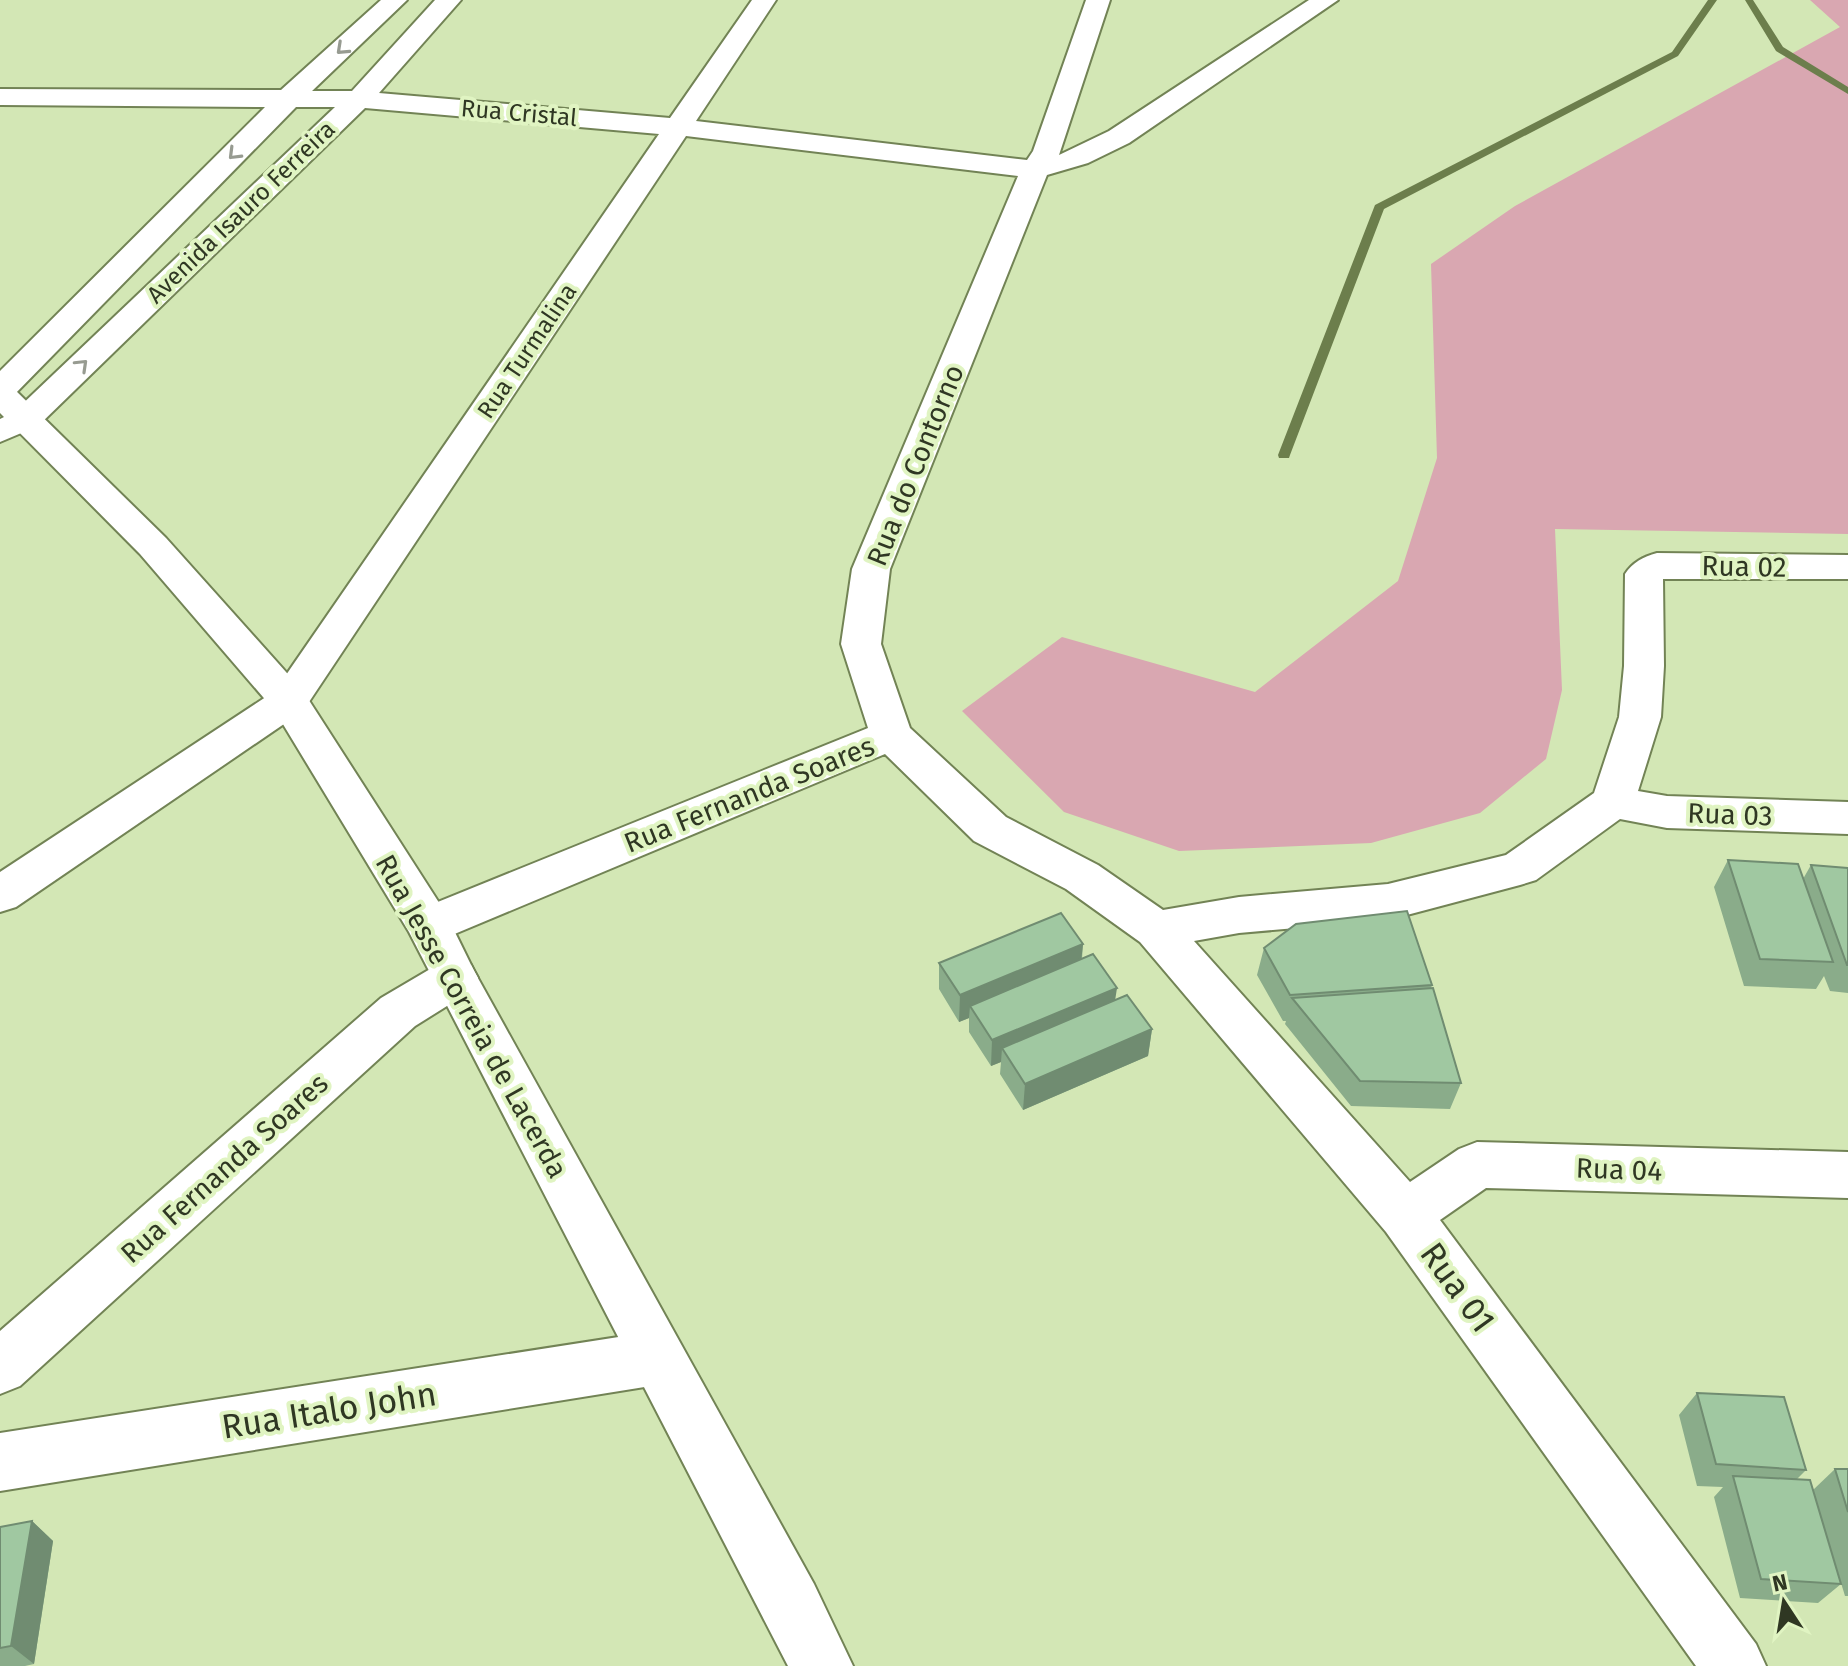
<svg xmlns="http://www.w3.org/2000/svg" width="1848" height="1666" font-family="'Fira Sans',sans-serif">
<rect width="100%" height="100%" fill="#d3e7b5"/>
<polygon fill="#d9a7b1" points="1810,0 1848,0 1848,534 1555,529 1562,690 1546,759 1480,813 1371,843 1179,851 1064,812 962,711 1062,637 1255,692 1398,581 1437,458 1431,264 1515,206 1840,27"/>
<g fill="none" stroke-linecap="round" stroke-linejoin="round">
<g fill="#6c7e4c" fill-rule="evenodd">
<polygon points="1708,0 1717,0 1678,56 1384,209 1290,455 1289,458 1279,458 1278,455 1375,205 1672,52"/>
<polygon points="1745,0 1753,0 1783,47 1848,87 1848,94 1776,51"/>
</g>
<g stroke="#728355" stroke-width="4">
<g id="minor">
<path d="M381,0h26l-95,91h40l83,-91h26l-82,93 291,25 82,-118h24l-80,121 331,39 6,-9 53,-151h24l-51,155 50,-24 200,-131h29l-209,143 -41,20 -41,12 -157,394 -9,75 29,84 96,89 92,48 65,45 76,-13 149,-13 118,-29 88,-62 25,-76 5,-51 1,-92c8,-12 18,-17 32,-21l191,2v24h-185l1,87 -3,51 -23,74 29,5 181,6v32l-181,-6 -47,-9 -84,61 -16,5 -132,35 -149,13 -45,8 216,241 49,-33 18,-7 371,10v46l-362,-10 -46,32 316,424 10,22h-70l-310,-434 -246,-290 -74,-53 -92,-48 -89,-87 -440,184 -16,5 -16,-5 -7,-13 7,-13 455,-184 -27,-84 11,-75 166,-393 -332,-40 -383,575 -287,196 -16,5v-40l275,-181 384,-557 -294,-26 -327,318 -38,16v-23l14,-7 321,-305h-39l-284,290 -12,3v-29l265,-264 -265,-2v-16l281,1z"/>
<polygon points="454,959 471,965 478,978 471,991 415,1026 20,1386 0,1394 0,1331 381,998 437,965"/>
<polygon points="657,1331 677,1339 685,1358 677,1377 657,1385 0,1491 0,1433"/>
</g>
</g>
<g stroke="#728355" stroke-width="4">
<polygon id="secondary" points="0,384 12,387 166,538 303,691 445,912 474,971 814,1584 853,1666 788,1666 409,932 275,711 140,554 0,413"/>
</g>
<use href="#minor" fill="#fff" fill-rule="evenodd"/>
<use href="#secondary" fill="#fff" fill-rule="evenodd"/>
</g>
<g fill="#8aac8a">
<polygon points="1728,860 1803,879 1811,865 1848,868 1848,993 1830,991 1824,976 1816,989 1744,986 1714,887"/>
<polygon points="1083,944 1082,959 1115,1000 1152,1029 1148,1056 1023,1110 1000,1074 1001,1062 991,1066 969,1032 969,1018 959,1022 939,989 939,963"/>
<polygon points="1264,948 1432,985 1431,988 1461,1083 1450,1109 1351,1106 1285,1024 1286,1021 1283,1021 1257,975"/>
<polygon points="1697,1393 1806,1470 1797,1479 1841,1584 1818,1603 1740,1598 1714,1497 1723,1487 1697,1486 1679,1415"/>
<polygon points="1835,1469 1848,1469 1848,1596 1845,1596 1813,1490"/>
<polygon points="32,1521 53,1541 34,1664 25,1666 0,1666 0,1527"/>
</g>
<g fill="#708c71">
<polygon points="1083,944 1080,971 970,1006 969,1018 959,1022 960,995"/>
<polygon points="1117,988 1113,1014 1002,1048 1001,1062 991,1066 992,1040"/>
<polygon points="1152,1029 1148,1056 1023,1110 1025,1084"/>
<polygon points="32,1521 53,1541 34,1664 11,1646"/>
</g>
<g fill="#a0c8a1" stroke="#708c71" stroke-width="2">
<polygon points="1728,860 1798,864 1833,962 1760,959"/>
<polygon points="1811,865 1848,868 1848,965 1847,965"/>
<polygon points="1407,911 1432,985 1290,995 1264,948 1296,924"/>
<polygon points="1061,913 1083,944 960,995 939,963"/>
<polygon points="1093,954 1117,988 992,1040 970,1006"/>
<polygon points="1433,988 1461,1083 1360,1081 1292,998"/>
<polygon points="1127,995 1152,1029 1025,1084 1002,1048"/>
<polygon points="1697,1393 1784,1397 1806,1470 1716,1464"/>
<polygon points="1835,1469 1848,1469 1848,1512"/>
<polygon points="1733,1476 1810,1480 1841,1584 1761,1579"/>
<polygon points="32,1521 11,1646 0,1648 0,1527"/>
</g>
<defs><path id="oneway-chevron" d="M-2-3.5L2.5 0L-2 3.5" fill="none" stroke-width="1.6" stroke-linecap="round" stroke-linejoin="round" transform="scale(2)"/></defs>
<g stroke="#979b91">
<use href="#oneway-chevron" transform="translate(342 49) rotate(137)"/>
<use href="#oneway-chevron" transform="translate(234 154) rotate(135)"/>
<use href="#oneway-chevron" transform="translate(82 365) rotate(-44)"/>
</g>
<g text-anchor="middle" stroke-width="8" stroke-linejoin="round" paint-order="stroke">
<g font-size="24" fill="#2f3723" stroke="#e0f4c2">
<text transform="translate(519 113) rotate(5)" y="8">Rua Cristal</text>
<text transform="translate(241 212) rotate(-44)" y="8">Avenida Isauro Ferreira</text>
<text transform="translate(527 351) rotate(-56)" y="8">Rua Turmalina</text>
</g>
<g font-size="28" fill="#2f3723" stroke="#e0f4c2">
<text transform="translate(915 465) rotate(-68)" y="10">Rua do Contorno</text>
<text transform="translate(1744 566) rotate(1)" y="10">Rua 02</text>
<text transform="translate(749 794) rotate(-22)" y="10">Rua Fernanda Soares</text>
<text transform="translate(1730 814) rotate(2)" y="10">Rua 03</text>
<text transform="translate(472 1016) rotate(61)" y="10">Rua Jesse Correia de Lacerda</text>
<text transform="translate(224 1168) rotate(-42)" y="10">Rua Fernanda Soares</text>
<text transform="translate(1619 1169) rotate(2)" y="10">Rua 04</text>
</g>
<g font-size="34" fill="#2f3723" stroke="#e0f4c2">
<text transform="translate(1458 1287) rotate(54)" y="12">Rua 01</text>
<text transform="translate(329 1410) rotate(-9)" y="12">Rua Italo John</text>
</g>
</g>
<g transform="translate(1784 1602) rotate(348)" stroke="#e0f4c2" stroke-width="6" paint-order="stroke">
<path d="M0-6L14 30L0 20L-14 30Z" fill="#2f3723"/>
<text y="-12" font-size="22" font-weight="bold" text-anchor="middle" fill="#2f3723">N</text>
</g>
</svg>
